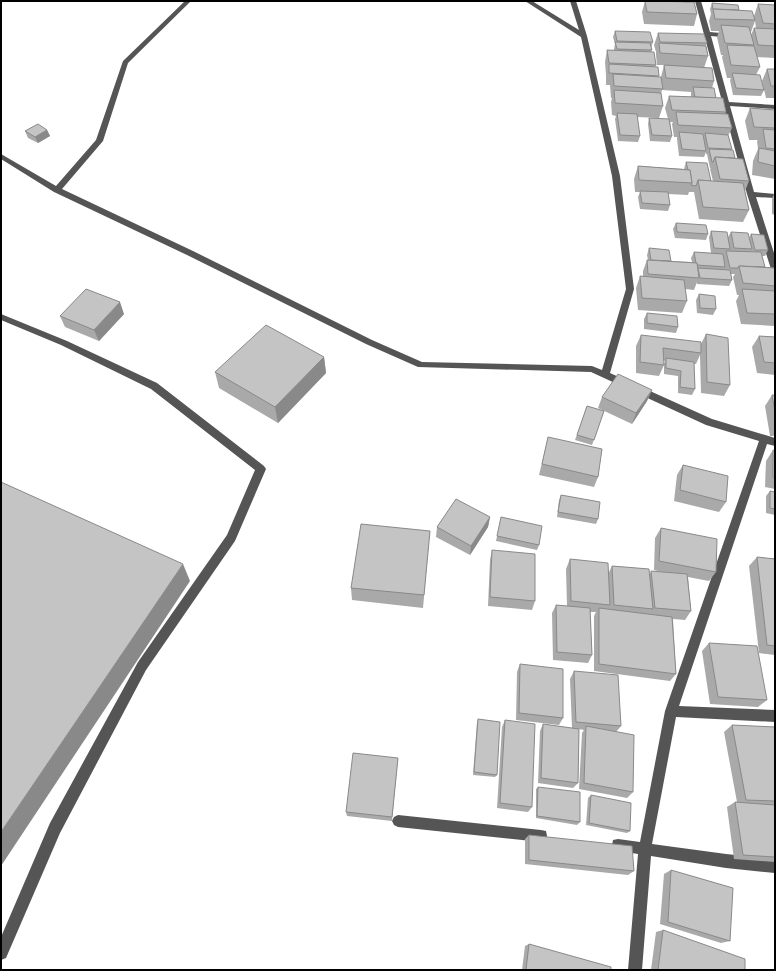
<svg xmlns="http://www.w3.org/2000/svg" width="776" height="971" font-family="Overpass,sans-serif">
<rect width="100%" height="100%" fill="#fff"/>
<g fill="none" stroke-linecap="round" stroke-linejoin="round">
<g fill="#555" fill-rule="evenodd">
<polygon points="185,1 191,1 128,63 103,141 62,189 193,251 372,340 422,362 592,366 602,370 626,289 612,176 581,37 525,1 532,1 579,30 570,1 576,1 587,36 620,176 634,289 610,373 712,419 775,438 775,446 767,444 679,706 775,710 775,722 676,717 652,844 726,854 775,859 775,873 726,868 651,856 642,970 628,970 638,854 613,850 612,845 613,840 618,839 640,842 665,711 759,441 706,425 591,372 418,367 366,344 187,255 54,192 1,159 1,154 56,186 96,140 123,61"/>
<polygon points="695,1 701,1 710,32 731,34 734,36 731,38 711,36 729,102 775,105 775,109 730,106 754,192 775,194 775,198 756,197 775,256 775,272 771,269 747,194"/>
<polygon points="1,314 67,341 157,383 264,466 266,469 235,541 146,670 60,833 6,958 1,960 1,937 50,823 138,662 227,535 255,470 151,389 61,345 1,320"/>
<polygon points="398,815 541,830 546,831 547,836 546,841 541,842 398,827 394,825 392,821 394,817"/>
</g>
</g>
<g fill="#a9a9a9" fill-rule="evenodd">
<polygon points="645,1 690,1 697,14 694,26 644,24 642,12"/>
<path d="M712,3l27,7 15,6 4,-12 17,1v53l-18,-1 3,10 -4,8 8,15 -3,6 -28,-1 -3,-15 1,-2h-4l-5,-21 1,-2h-2l-4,-18 2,-6h-8l-2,-10 2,-7 -1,-5zM755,21l1,7h-2l-3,7v-3z"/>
<polygon points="615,31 653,42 651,48 652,50 651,52 656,65 655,67 658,77 661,77 664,65 657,65 656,55 656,52 654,45 658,33 707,43 706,46 708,56 704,68 714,81 712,88 716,98 726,112 725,114 732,128 728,136 732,149 731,150 735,158 749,181 745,191 749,210 743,222 699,219 694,192 689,192 688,195 668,194 670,205 668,211 640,209 638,197 640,192 635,192 634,179 638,166 684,169 686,162 711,181 713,181 710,169 711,168 710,168 707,154 706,154 706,152 704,157 679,156 677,139 677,137 674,137 672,124 673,122 670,122 672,136 670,142 650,141 648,124 649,118 668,119 665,108 669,96 691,97 691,92 662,90 661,94 663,106 659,118 637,117 640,136 638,142 618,141 615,119 616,116 612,115 611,102 612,98 611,98 610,85 606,85 606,75 605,62 607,50 614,50 614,49 615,44 613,37"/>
<polygon points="767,69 775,69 775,98 766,98 762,81"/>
<polygon points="750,108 775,110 775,179 752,175 753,161 758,149 757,141 758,140 749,140 745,121"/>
<polygon points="47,130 50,136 38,143 28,138 25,131"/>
<polygon points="775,191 775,215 772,214 772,199"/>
<polygon points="676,223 708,234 706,240 675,238 673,229"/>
<polygon points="711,231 728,237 731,232 749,238 751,234 768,250 765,256 762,256 765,267 775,268 775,326 741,324 736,301 739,295 737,295 733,277 735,274 730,274 732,280 729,286 697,284 697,282 694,290 685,289 687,301 682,313 638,310 636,288 640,276 643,277 643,271 647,260 648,260 647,255 649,248 671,261 692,262 691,258 694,252 711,253 709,237"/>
<polygon points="699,294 716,309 713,315 697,313 696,300"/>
<polygon points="647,313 678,327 676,333 644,329 644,319"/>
<polygon points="124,314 99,341 65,327 60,316"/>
<polygon points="706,334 730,385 724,396 701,393 700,355 696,364 694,364 695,389 692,395 678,393 678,376 664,374 664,364 665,361 663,360 664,365 659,376 636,373 636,346 641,335 701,344"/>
<polygon points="759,336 775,337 775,375 757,373 752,347"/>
<polygon points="324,357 326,373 278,423 219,388 215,372"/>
<polygon points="652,390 647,401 632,424 598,408 602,397"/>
<polygon points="772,395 775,395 775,436 770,436 765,406"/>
<polygon points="587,406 604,411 592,445 575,440"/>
<polygon points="548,437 598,477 594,487 539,475"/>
<polygon points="773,450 775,451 775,489 765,487 766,461"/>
<polygon points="683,465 726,502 719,512 674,501 677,475"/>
<polygon points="770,491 775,492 775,515 766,513 766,496"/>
<polygon points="561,495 598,519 596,524 557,517 559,500"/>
<polygon points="490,517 488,527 470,555 436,537 437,527"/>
<polygon points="501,517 539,545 537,550 496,541"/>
<polygon points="661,528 716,572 709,581 688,577 691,611 685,620 673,619 676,674 670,681 594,671 594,616 596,612 590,612 592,655 588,663 553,660 552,613 556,605 567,606 566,569 570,559 609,572 612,566 650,574 651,571 662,572 654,570 655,538"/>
<polygon points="430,531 423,608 352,600 351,588"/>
<polygon points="492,550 535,601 532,610 488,606 490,560"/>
<polygon points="757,557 775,559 775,655 759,653 749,566"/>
<polygon points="709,643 767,700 758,707 710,704 702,651"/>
<polygon points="520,664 563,718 559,725 516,720 517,672"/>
<polygon points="574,671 621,726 616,732 633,792 627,798 579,789 582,733 584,730 579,729 578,783 573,788 538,783 540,731 543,724 572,728 570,679"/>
<polygon points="478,719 497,775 495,777 473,775 477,722"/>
<polygon points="505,720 532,807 528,812 497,808 502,727"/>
<polygon points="732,725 775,727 775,862 734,859 727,807 735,802 737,802 724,732"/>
<polygon points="398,758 392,821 347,816 346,812"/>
<polygon points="538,787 580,822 577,825 536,818 536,789"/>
<polygon points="591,795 630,831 627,833 586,825 588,798"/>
<polygon points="529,835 634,871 628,875 525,864 525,839"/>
<polygon points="671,870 730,941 721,943 660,924 664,874"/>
<polygon points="663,930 745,970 651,970 656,932"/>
<polygon points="529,944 611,970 522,970 525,946"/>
</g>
<g fill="#898989">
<polygon points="47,130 50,136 38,143 35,137"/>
<polygon points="120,302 124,314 99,341 94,330"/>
<polygon points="324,357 326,373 278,423 275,407"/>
<polygon points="652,390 647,401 632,424 636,413"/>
<polygon points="490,517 488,527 470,555 471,546"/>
<polygon points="183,564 190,581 1,866 1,832"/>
</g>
<g fill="#c4c4c4" stroke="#898989">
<polygon points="645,1 694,2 697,14 647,12"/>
<polygon points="674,1 690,1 690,2"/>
<polygon points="712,3 738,5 739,10 713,9"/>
<polygon points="758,4 775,5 775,24 763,23"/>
<polygon points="713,9 752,11 755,20 715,19"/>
<polygon points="721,25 749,27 754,45 725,43"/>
<polygon points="754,28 775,29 775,46 758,45"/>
<polygon points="615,31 650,32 653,42 617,41"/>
<polygon points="658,33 704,34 707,43 660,42"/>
<polygon points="615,42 650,43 652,50 617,49"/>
<polygon points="659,43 706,46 708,56 660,53"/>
<polygon points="727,45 754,46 760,67 731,65"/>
<polygon points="607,50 654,52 656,65 609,63"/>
<polygon points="609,64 658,67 659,76 609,73"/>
<polygon points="664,65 712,68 714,81 666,78"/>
<polygon points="767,69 775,69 775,86 771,86"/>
<polygon points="732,73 760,75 764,90 736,88"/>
<polygon points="613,74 661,77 663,89 614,86"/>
<polygon points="693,87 714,88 716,98 695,97"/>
<polygon points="614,90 661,93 663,106 615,103"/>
<polygon points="669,96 723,98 726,112 672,110"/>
<polygon points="750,108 775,110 775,128 754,127"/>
<polygon points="676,112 728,114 732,128 678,125"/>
<polygon points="617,113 637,114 640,136 620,135"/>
<polygon points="649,118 669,119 672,136 652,135"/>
<polygon points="38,124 47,130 35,137 25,131"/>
<polygon points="763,129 775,130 775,149 766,148"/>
<polygon points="679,132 703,134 706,151 682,149"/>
<polygon points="705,133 728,135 732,149 708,148"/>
<polygon points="759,148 775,151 775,166 758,162"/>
<polygon points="709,149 733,150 735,158 715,157 713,162 712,162"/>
<polygon points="715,157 743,159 749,181 720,179"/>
<polygon points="686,162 707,163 711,181 698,180 696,186 691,185 692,183 690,170 688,170"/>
<polygon points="638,166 690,170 692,183 639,180"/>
<polygon points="698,180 743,183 749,210 703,207"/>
<polygon points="640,191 668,192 670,205 642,203"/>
<polygon points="676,223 706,225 708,234 677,232"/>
<polygon points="711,231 727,232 730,249 714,248"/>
<polygon points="731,232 748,233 752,249 734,248"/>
<polygon points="751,234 764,235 768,250 755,250"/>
<polygon points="649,248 669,250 671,261 651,260"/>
<polygon points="726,251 761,252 765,267 739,266 738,268 730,268"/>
<polygon points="694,252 723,254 725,267 697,265 697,263 696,263"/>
<polygon points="647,260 697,263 699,278 648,274"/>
<polygon points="739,266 775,268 775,286 743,283"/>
<polygon points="698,268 730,270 732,280 700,278"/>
<polygon points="640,276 684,280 687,301 642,298"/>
<polygon points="86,289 120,302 94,330 60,316"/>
<polygon points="742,289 775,291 775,314 747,313"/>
<polygon points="699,294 715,296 716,309 700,308"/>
<polygon points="647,313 677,316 678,327 647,323"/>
<polygon points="266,325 324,357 275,407 215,372"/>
<polygon points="706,334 728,338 730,385 707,382"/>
<polygon points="641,335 701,342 701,353 663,348 664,365 640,362"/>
<polygon points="759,336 775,337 775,363 764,362"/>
<polygon points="666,358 694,362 695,389 680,387 681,371 666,368"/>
<polygon points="618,374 652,390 636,413 602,397"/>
<polygon points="772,395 775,395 775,412"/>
<polygon points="587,406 604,411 594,440 577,435"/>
<polygon points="548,437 602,449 598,477 542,464"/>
<polygon points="773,450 775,451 775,477 773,477"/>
<polygon points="683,465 728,476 726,502 680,490"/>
<polygon points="1,482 183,564 1,832"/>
<polygon points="770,491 775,492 775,509 770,508"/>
<polygon points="561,495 600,502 598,519 558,512"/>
<polygon points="456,499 490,517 471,546 437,527"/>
<polygon points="501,517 542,526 539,545 497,536"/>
<polygon points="361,524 430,531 424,595 351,588"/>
<polygon points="661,528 717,539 716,572 659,561"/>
<polygon points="492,550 535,554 535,601 490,597"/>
<polygon points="757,557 775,559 775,646 767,645"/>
<polygon points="570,559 608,563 610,605 571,601"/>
<polygon points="612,566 649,569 653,609 614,605"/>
<polygon points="651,571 687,574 691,611 655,608"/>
<polygon points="556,605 590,608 592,655 557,652"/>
<polygon points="599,608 672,617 676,674 599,664"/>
<polygon points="709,643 757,646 767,700 718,697"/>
<polygon points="520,664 563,669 563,718 519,713"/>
<polygon points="574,671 618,675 621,726 576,722"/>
<polygon points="478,719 500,722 497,775 474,772"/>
<polygon points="505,720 535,724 532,807 500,803"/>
<polygon points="543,724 579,729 578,783 541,778"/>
<polygon points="732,725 775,727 775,801 746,800"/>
<polygon points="586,726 634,735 633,792 584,783"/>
<polygon points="353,753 398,758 392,817 346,812"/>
<polygon points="538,787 580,792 580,822 537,816"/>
<polygon points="591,795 631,803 630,831 589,823"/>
<polygon points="735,802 775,805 775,857 743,855"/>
<polygon points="529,835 632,846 634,871 529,860"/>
<polygon points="671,870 733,888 730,941 668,922"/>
<polygon points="663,930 745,959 745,970 658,970"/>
<polygon points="529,944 611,967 611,970 526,970"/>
</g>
<rect width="776" height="971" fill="none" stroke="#000000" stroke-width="4"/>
</svg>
